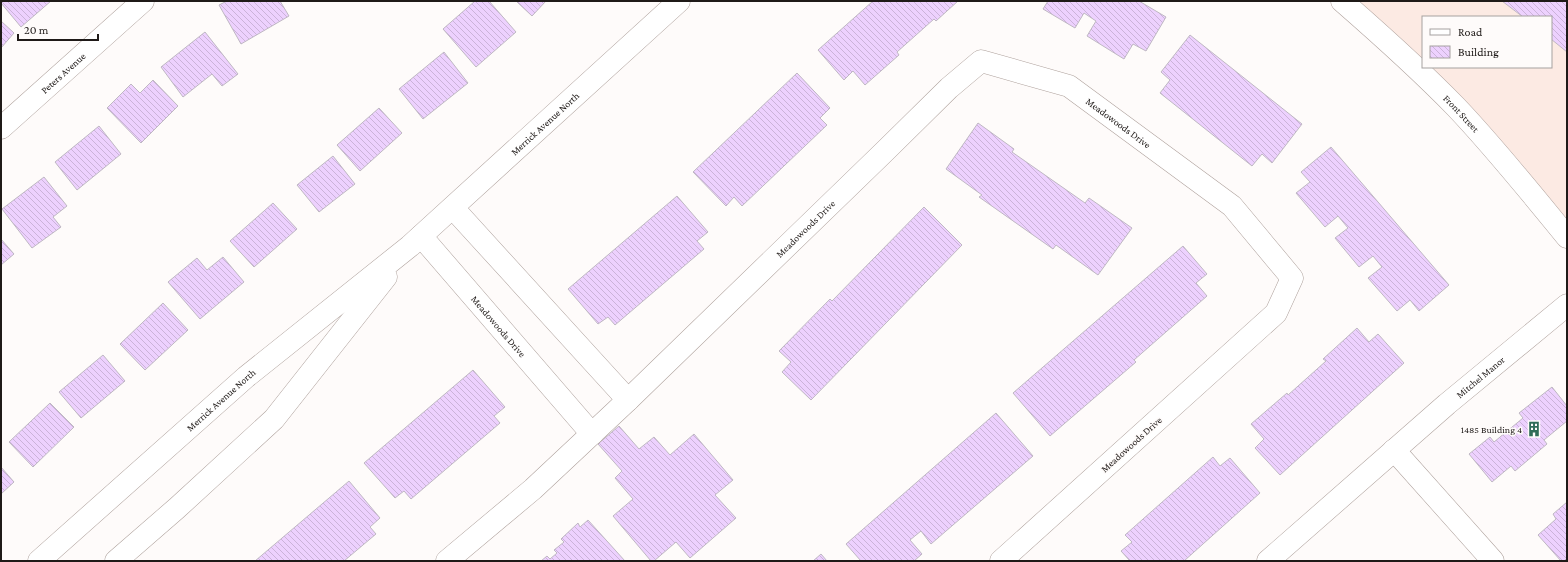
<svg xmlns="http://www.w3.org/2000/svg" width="1568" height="562" font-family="'Crimson Pro',serif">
<defs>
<pattern id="building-back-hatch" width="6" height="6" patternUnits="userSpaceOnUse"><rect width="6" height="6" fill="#edd1fe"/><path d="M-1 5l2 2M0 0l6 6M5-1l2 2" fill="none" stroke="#cbb3d9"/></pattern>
</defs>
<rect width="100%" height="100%" fill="#fefbfa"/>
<path fill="#fceae3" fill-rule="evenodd" d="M1340,1h227v240l-144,-168zM1423,17h128v50h-128z"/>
<g fill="url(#building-back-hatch)" stroke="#bfb8c3">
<polygon points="1,1 51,1 21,27 1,3"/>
<polygon points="227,1 280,1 289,16 241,44 219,5"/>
<polygon points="475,1 489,1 516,32 476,67 443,29"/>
<polygon points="516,1 546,1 532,16"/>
<polygon points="873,1 958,1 936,21 934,19 897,52 899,55 865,85 853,71 844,80 818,50"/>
<polygon points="1048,1 1139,1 1166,17 1146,51 1133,44 1124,59 1087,36 1096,21 1084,13 1075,28 1043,9"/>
<polygon points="1502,1 1567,1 1567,52 1551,39 1551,17 1523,17"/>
<polygon points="1,21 14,33 1,48"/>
<polygon points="205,32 238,74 222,86 212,74 183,97 161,67"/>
<polygon points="1190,35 1302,124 1272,163 1262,154 1252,166 1160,93 1170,80 1161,72"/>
<polygon points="444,52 468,83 423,119 399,89"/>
<polygon points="797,73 830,108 820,118 827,125 742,206 734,197 726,206 693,172"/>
<polygon points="153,80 178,106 141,143 107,108 131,84 140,93"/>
<polygon points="379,108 402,133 360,171 337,145"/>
<polygon points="978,123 1014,149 1012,152 1085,203 1089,198 1132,228 1098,275 1056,245 1053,249 979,197 982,195 946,169"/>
<polygon points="99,126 121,154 77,190 55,162"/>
<polygon points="1331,147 1449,285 1419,311 1410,300 1397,311 1368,278 1382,267 1373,256 1359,267 1335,238 1348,228 1338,216 1325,227 1296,193 1310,182 1301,172"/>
<polygon points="333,156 355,184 319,212 297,185"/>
<polygon points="44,177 67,206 53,217 61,227 32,248 2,209"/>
<polygon points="677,196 708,232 697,241 704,249 615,325 608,317 598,324 568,289"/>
<polygon points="273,203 297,229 254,267 230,241"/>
<polygon points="924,207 962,245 811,400 782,372 791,362 779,351 830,299 832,301"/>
<polygon points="1,239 14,254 1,265"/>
<polygon points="1183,246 1207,274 1196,283 1207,296 1134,360 1136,362 1050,436 1013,393"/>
<polygon points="223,257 244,282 200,319 168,282 197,258 207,270"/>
<polygon points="163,303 188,330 145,370 120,344"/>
<polygon points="1357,328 1369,342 1378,334 1404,363 1280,475 1255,448 1264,439 1251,424 1287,393 1288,395 1326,361 1323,359"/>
<polygon points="103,355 125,381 81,418 59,392"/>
<polygon points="473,370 505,407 494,416 500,423 411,499 404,491 395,498 364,463"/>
<polygon points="1552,387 1567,406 1567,421 1544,440 1547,444 1515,471 1511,466 1492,482 1469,454 1490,437 1494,442 1523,418 1519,413"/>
<polygon points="50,403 74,427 33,467 9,442"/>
<polygon points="996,413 1033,456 931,544 921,531 910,540 922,554 914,561 861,561 846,544"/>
<polygon points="619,426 639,449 654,437 670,455 694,434 733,480 715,495 736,518 690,558 676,542 654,561 651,561 613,516 633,499 615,478 622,471 598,444"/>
<polygon points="1213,457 1220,466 1230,458 1260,493 1184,561 1130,561 1121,551 1132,542 1125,535"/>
<polygon points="1,467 14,482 1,494"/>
<polygon points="349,481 380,518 370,527 376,534 344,561 255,561"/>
<polygon points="1567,502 1567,558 1564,561 1561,561 1538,535 1556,519 1553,514"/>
<polygon points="588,520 625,561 541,561 547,556 550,559 557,553 554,550 564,542 561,539 578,523 580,527"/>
<polygon points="821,554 827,561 813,561"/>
</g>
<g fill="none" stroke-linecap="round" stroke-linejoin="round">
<g stroke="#aea19c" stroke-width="23">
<g id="street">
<path id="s1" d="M1,128l142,-127"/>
<polyline points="453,208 628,400"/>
<path id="s2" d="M421,236l171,198"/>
<polyline points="1394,450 1493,561"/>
<path id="s3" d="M447,561l86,-72 95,-89 256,-248 65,-64 32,-27 88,25 163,120 60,72 -16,35 -275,248"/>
<path id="s4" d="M1268,561l179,-157 120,-99"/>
</g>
</g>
<g stroke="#aea19c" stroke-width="23">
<g id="secondary">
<path id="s5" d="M39,561l207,-184 164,-131 269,-245"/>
<polyline points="116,561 177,508 274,419 386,277"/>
</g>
</g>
<g stroke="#aea19c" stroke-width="23">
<g id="primary">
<path id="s6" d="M1342,1c39,34 78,69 114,106 39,41 75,86 111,130"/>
</g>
</g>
<use href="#street" stroke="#fff" stroke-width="22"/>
<use href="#secondary" stroke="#fff" stroke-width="22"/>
<use href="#primary" stroke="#fff" stroke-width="22"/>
</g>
<defs>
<g id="building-bare" transform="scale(1.2)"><path d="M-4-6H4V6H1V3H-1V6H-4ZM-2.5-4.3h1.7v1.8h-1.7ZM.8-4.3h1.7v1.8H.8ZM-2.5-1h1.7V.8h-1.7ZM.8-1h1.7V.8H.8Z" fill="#316d58" stroke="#fefbfa" stroke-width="2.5" paint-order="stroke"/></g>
</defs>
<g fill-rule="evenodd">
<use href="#building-bare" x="1534" y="429"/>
</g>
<g text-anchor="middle" stroke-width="3" stroke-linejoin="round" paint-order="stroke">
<g font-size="10" fill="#1f1a18" stroke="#fefbfa">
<text dy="4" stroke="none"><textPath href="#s1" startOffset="83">Peters Avenue</textPath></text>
<text dy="4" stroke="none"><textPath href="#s6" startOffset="164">Front Street</textPath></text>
<text dy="4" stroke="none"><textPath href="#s3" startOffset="885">Meadowoods Drive</textPath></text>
<text dy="4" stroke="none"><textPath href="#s5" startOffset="669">Merrick Avenue North</textPath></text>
<text dy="4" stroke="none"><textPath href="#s3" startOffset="489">Meadowoods Drive</textPath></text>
<text dy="4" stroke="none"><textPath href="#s2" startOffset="119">Meadowoods Drive</textPath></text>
<text dy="4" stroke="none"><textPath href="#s4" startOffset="281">Mitchel Manor</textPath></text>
<text dy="4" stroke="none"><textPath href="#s5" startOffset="243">Merrick Avenue North</textPath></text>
<text transform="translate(1131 444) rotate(-42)" y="4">Meadowoods Drive</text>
</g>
<g font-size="10" fill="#1f1a18" stroke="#fefbfa" text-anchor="end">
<text x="1522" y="433">1485 Building 4</text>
</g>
</g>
<rect width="1568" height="562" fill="none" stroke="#1f1a18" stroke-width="4"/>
<rect x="1422" y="16" width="130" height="52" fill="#fefbfa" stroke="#a5a1a0"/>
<rect x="1430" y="29" width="20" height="6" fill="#ffffff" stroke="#a5a1a0"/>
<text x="1458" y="36" font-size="12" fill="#1f1a18">Road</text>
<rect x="1430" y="46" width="20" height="12" fill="url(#building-back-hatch)" stroke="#a5a1a0"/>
<text x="1458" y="56" font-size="12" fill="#1f1a18">Building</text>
<path d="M18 34v6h80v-6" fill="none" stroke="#1f1a18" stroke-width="2"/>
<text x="24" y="34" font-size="12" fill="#1f1a18" stroke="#fefbfa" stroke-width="3" paint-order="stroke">20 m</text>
</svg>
